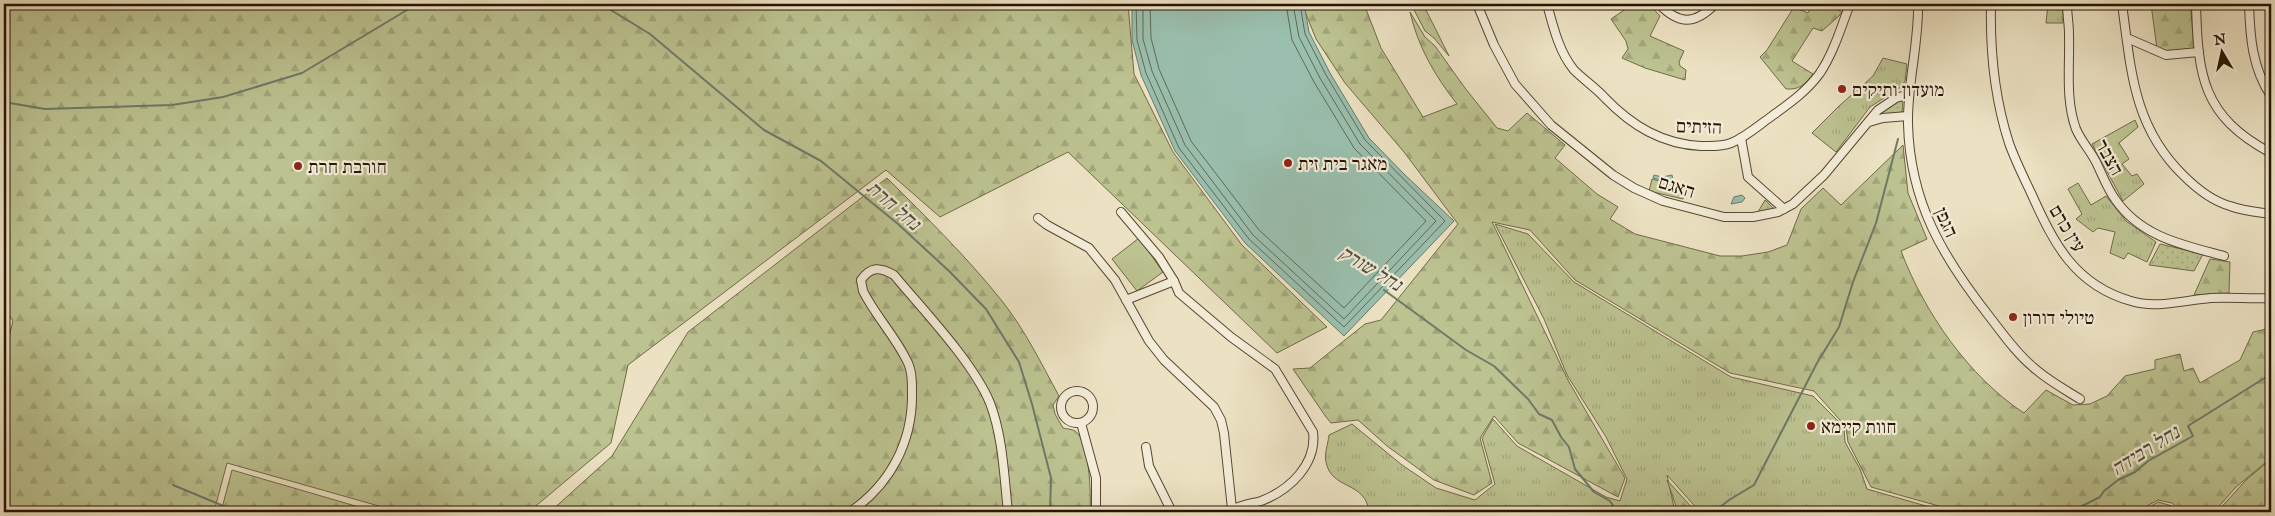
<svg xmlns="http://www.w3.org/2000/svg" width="2275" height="516" font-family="'IM FELL English','Frank Ruhl Libre',serif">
<defs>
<pattern id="grass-tufts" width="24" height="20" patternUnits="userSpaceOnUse" patternTransform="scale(1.25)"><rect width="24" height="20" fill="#bcc290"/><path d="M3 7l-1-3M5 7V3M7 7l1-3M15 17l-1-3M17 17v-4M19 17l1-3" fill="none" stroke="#a1a67a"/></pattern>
<pattern id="forest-firs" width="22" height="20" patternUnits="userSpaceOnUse" patternTransform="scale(1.25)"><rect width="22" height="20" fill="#bcc290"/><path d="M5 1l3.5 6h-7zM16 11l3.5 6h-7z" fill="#a1a67a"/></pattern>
<pattern id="park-dots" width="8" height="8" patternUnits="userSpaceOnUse" patternTransform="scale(1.25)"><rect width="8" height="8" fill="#bcc290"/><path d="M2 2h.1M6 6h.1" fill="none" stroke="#a1a67a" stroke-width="1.8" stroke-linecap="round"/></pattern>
</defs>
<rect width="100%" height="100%" fill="#ece2c3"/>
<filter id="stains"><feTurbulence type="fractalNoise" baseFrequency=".004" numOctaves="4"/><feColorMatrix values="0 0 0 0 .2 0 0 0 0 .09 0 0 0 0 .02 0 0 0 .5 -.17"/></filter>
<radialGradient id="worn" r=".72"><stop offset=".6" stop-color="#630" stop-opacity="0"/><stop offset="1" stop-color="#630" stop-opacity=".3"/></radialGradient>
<g fill="url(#grass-tufts)" stroke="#716a48">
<polygon points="1411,4 1423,4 1449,56 1434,38 1425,31"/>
<polygon points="2048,4 2063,4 2063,23 2046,23"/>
<polygon points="1883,58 1907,64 1905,81 1901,87 1870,107 1836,152 1812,133 1839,106 1873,76"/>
<polygon points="2135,120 2138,127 2119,143 2129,159 2122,164 2132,176 2137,174 2144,184 2123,201 2092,144"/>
<polygon points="2078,183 2091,205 2106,196 2126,221 2156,242 2147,262 2128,253 2124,259 2110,253 2115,232 2098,228 2093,232 2076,219 2082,214 2068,189"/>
<path d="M1495,224l33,10 46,48 157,95 82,19 31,31 1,15 15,27 7,20 80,23h-247l-33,-37 8,37h-306c-3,-31 -38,-22 -43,-50 -2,-8 2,-18 3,-27l23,-11 50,41 34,23 39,12 20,-16 -13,-46 11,-19 24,27 89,51 14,4 7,-22 -21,-42 -39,-62 -23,-56z"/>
</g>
<g fill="url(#forest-firs)" stroke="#716a48">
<polygon points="4,4 1128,4 1134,74 1173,152 1242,245 1327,327 1277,353 1068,152 940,217 886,170 628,365 611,443 531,510 400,512 227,463 214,512 4,512 4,343 9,337 13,321 4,307"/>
<path d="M1302,4h62l17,44 42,69 34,-13c-22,-28 -39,-57 -47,-92l15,25 10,9 30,42 32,40 11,3 19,-18 38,32 -10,13 42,36 21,13 -8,12 25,15 85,22h22l26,-4 19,-7 14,-36 22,-21 18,17 62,-60 5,48 19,46 -26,12c23,61 68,126 123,162l22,-23 27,15 17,-1 17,-8 18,-20 30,-7v-9l25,-6 4,17 9,-3 7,15 40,-23 13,-28 18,-4v-22v152l-35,29 -22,25h-32l-10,-9 -14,-3 -22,12h-176l-89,-25 -23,-45 -2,-15 -32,-36 -84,-18 -155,-93 -45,-50 -38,-8 77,160 56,96 -7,19 -100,-54 -24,-27 -14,22 12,45 -18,12 -40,-15 -47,-34 -29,-26 -27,3 -5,-6 -33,-48 17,-1 55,-44 16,-4 77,-96 -54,-72 -59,-69 -29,-44z"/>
<polygon points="1633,4 1649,4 1660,16 1650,36 1684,51 1679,62 1680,66 1686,70 1685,80 1645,68 1622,58 1628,49 1626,41 1611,19"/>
<path d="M1813,4h13l16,8 -3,4 -17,15 -9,-3 -21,33 21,13c-8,10 -13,16 -27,15l-26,-32 7,-7 27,-43 14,6z"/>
<polygon points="2151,4 2185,4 2191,11 2194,48 2171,52 2157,49"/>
<path d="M887,178c39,39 80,79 115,123 23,29 39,62 57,95l-6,9 2,9 8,14c3,1 9,1 12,3 15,10 16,64 15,81h-540l62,-56 76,-124z"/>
<polygon points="2210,259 2230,262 2229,293 2194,295"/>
<polygon points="2271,459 2271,512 2217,512 2246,480"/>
<polygon points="232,470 376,512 221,512"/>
<polygon points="1667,480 1696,512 1678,512"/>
<polygon points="2158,502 2172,506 2179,512 2141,512"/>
</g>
<g fill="url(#park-dots)" stroke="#716a48">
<polygon points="1896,101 1903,101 1902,112 1878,116"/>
<polygon points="1765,200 1775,210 1758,212"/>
<polygon points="2160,244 2203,254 2194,271 2149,265"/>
</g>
<g fill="#bcc290" stroke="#716a48">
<polygon points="1652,179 1686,188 1683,199 1649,191"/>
<polygon points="1139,238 1163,272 1137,291 1112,259"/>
</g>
<g fill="#9abfae" stroke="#6c7a68">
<polygon points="1132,4 1304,4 1309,32 1330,73 1369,138 1404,174 1454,221 1344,336 1245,243 1175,151 1141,75 1132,40"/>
<polygon points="1654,175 1662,177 1672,175 1673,180 1668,182 1653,178"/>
<polygon points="1742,195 1745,198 1742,202 1731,204 1734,197"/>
</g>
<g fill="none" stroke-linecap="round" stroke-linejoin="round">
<g stroke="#606957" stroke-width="1">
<polyline points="1136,4 1137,40 1146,73 1179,148 1249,239 1344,327 1445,221 1365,140 1326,75 1305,34 1300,4"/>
<polyline points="1143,4 1143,39 1152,71 1185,145 1253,235 1344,319 1436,221 1360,144 1320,78 1299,37 1293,4"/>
<polyline points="1150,4 1151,38 1159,69 1191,141 1259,230 1344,308 1426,221 1354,148 1314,82 1292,40 1286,4"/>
</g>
<g stroke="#6c7a68" stroke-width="2">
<polyline points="601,4 650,34 764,130 821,161 898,224 949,271 986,309 1019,362 1032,404 1051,478 1050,512"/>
<polyline points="4,102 45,109 172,105 223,97 302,73 417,4"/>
<polyline points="1384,290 1466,350 1494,366 1528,399 1539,414 1552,420 1561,437 1569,447 1575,469 1594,492 1610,501 1617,512"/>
<polyline points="173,485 238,512"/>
<polyline points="1714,512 1729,500 1754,485 1817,363 1839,327 1853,282 1876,223 1898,139"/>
<polyline points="2070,512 2100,497 2104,491 2118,480 2135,472 2148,461 2193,436 2188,426 2271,374"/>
</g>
<g stroke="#584731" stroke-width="10">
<g id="minor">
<polyline points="1477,4 1494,45 1515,84 1551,125 1613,175 1634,188 1663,201 1724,217 1753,217 1778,212 1793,204 1824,175 1878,110 1896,98 1909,94"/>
<path d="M1547,4c6,22 12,48 27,66 10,10 22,18 31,28 27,28 57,46 96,48 10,0 20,1 30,-3 15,-6 28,-18 41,-27 18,-13 35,-25 48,-43 14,-21 21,-46 30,-69"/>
<path d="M1659,4c20,21 36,21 56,0"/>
<path d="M1918,4c1,40 -11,80 -10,120 2,78 34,132 81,192 14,18 27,37 44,51 14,13 31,22 47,32"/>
<path d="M1991,4c-1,45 4,96 18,139 6,17 15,35 23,52 22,49 43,90 99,106 25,8 54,-1 80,-3 20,-1 40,1 60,0"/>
<path d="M2067,4c0,10 2,20 2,30 1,32 -4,65 7,95 5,12 14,21 20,33 6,12 11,26 19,37 26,38 68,46 109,57"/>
<path d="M2122,4c9,65 11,122 61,171 13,13 29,26 47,31 13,5 28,6 41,8"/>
<path d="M2196,4c2,72 6,112 75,149"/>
<path d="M2249,4c1,32 3,64 22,92"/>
<polyline points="2127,38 2166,55 2199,52"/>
<polyline points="1869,122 1883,118 1908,116"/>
<polyline points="1741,138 1748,177 1784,209"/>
<path d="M1121,212l38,45 15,24 5,12 52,44 44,32 38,63c4,32 -23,58 -52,69 -10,3 -24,4 -32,11"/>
<polyline points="1038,218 1047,225 1089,248 1115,280 1149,341 1164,360 1214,407 1221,420 1224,433 1232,509"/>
<polyline points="1126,300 1174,281"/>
<circle cx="1077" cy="407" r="16"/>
<polyline points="1081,423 1096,478 1096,512"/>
<polyline points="1146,447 1149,466 1172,512"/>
<path d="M850,512c41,-28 63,-71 62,-120 0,-11 0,-23 -6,-33 -12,-24 -31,-44 -43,-68l-2,-11c10,-14 19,-13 33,-5 29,35 79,87 96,128 13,34 14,73 18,109"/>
</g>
</g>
<use href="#minor" stroke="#f3ecd8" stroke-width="8"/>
</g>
<g fill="#8f2418" stroke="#f3ecd8" stroke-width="2">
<circle cx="1842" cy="89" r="5"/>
<circle cx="1288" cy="163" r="5"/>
<circle cx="298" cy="166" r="5"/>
<circle cx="2013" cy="317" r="5"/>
<circle cx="1811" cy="426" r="5"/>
</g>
<g text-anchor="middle" stroke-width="4.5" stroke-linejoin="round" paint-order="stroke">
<g font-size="19" fill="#261300" stroke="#f3ecd8" text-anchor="start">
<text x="1852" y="96">מועדון ותיקים</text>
<text x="1298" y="170">מאגר בית זית</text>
<text x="308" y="173">חורבת חרת</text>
<text x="2023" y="324">טיולי דורון</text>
<text x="1821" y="433">חוות קיימא</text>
</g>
<g font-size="19" fill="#261300" stroke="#f3ecd8">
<text transform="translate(1699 126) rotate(2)" y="7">הזיתים</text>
<text transform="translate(2110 157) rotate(61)" y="7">הצבר</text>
<text transform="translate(1677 186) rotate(17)" y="7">האגם</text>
<text transform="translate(1947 222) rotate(66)" y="7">הגפן</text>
<text transform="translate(2068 228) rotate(59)" y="7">עין כרם</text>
</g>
<g font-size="20" font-style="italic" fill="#4f4f3d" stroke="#f3ecd8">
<text transform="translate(894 205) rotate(41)" y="7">נחל חרת</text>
<text transform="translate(1371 268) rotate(31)" y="7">נחל שורק</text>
<text transform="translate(2145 450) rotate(-32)" y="7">נחל רבידה</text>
</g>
</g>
<rect width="2275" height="516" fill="none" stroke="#ece2c3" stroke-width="20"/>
<rect x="5" y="5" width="2265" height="506" fill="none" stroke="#261300" stroke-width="2.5"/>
<rect x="10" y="10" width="2255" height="496" fill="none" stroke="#261300"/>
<g transform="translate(2222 52) rotate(351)" stroke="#f3ecd8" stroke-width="4" paint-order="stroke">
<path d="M0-4L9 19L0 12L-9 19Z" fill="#261300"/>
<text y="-8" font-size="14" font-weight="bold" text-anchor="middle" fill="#261300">N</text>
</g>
<rect width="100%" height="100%" filter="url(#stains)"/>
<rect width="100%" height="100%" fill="url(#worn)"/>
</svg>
